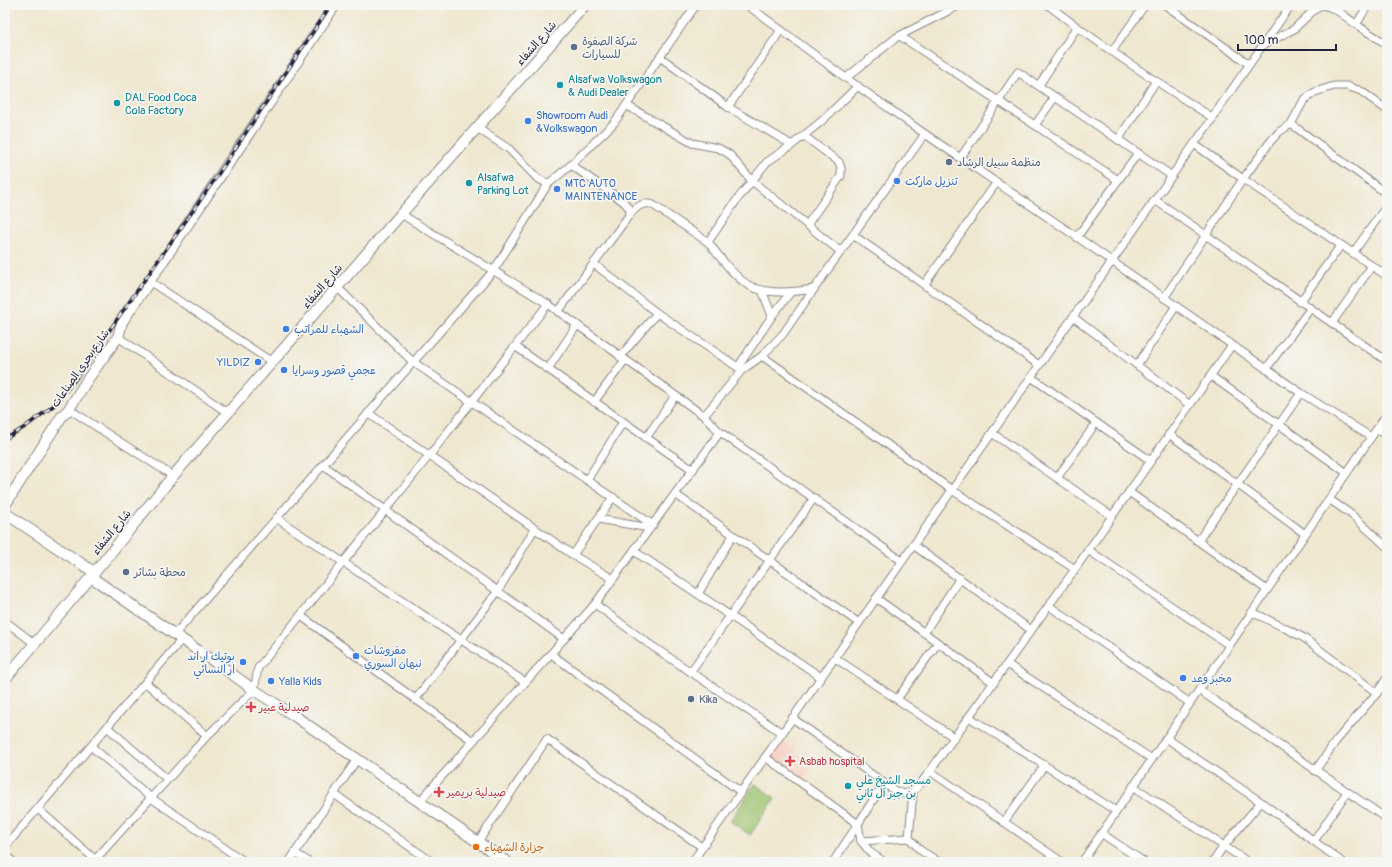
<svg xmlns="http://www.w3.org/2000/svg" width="1392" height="867" font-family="Pangolin,'Playpen Sans Arabic',sans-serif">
<rect width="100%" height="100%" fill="#f6f6f2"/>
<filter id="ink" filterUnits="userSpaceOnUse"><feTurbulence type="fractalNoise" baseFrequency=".025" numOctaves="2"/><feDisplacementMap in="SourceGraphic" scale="8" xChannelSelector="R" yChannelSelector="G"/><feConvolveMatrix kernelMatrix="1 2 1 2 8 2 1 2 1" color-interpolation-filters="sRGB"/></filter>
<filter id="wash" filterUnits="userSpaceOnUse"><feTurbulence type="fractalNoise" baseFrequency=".012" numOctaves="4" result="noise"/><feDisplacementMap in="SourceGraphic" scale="16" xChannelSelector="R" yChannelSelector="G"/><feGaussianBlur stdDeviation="0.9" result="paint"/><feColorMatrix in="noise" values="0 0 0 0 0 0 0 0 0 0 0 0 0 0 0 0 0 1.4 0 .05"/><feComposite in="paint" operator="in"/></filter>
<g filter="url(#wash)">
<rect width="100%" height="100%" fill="#efe7cf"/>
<polygon fill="#f6d2c4" points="778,739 791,747 793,745 797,747 795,751 814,764 801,782 765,757"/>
<polygon fill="#9dc36e" stroke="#607254" points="755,784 775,798 750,835 730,821"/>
</g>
<g filter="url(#ink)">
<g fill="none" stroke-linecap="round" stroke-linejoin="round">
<g stroke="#888485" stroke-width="9">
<g id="street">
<polyline points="747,5 846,78 925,134 1077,237 1301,393 1371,437"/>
<path d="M1048,5c53,41 109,77 165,113"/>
<polyline points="1165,5 1249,64"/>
<polyline points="1356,25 1368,5"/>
<polyline points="900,36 1118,180"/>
<path d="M1265,44l29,-15 22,-21 5,-3c14,1 24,12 36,20 10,7 20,13 30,19"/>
<polyline points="1112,51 1145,5"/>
<polyline points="660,57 728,107 792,145"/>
<polyline points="846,78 897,37 960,5"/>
<polyline points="1039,85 1077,27"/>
<polyline points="626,105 692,143 718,148 729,154 752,181 841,252"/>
<polyline points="728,107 781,30"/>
<polyline points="1291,124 1387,194"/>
<polyline points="1035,125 1055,97"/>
<polyline points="477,128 509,149 537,178 548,184 571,165 614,123 696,5"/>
<polyline points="804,136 839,162 841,168 841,176 807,225"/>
<polyline points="1118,140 1156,81"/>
<polyline points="1194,144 1243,179 1387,276"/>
<polyline points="961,157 1018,72 1172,176"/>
<polyline points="571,165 624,202 630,209 630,214"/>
<path d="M1155,200c78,53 154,108 232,161"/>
<polyline points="401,214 548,304 704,416 720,432 902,561"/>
<polyline points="853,235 1039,365"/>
<polyline points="1077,237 1138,153"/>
<polyline points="1353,253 1387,205"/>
<polyline points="594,264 657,313 620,357"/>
<polyline points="149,281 272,362"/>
<polyline points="924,285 997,182"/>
<polyline points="337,287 413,362 653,525"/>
<path d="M814,289c-20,3 -46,6 -64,-3 -15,-8 -31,-30 -42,-44l28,-41 31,-39 25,-17 31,-25 35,-34"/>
<polyline points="762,290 772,316"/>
<polyline points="1164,298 1243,179 1270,142 1279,132 1291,124 1304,100 1315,92 1334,86 1347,86 1361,91 1387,110"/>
<polyline points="1300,302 1341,245"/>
<path d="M558,312l72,-98c7,-7 13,-13 23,-9l55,37"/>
<polyline points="657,313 742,370"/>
<polyline points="1073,317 1190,405"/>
<polyline points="1332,323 1372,266"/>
<polyline points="118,337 228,413"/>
<polyline points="516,347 693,470"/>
<polyline points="762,356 952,490 1075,569"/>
<polyline points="1137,365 1176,306"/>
<polyline points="738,367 772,316 790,293"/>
<polyline points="548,369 577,325"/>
<polyline points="1266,369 1310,309"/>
<polyline points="1211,376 1347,473"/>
<polyline points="1031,377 1151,461"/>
<polyline points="594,402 625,360"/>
<polyline points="69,409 173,476"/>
<polyline points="368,413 573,555 613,579"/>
<polyline points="704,416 742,370 762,356 783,334 814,289 925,134"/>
<polyline points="1377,429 1387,436"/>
<polyline points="992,433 1112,516"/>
<polyline points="1169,434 1305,534"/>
<polyline points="646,438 675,396"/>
<polyline points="323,465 564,639"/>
<polyline points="1057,478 1096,423"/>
<polyline points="587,480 623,422"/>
<polyline points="1129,492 1267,590"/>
<polyline points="675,494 859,623"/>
<polyline points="1329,499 1352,515 1387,547"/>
<polyline points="276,518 525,682"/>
<polyline points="598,519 650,528"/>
<polyline points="1198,541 1301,393"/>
<polyline points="913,545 1031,630"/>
<polyline points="1088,550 1229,645"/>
<polyline points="634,551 821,677"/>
<polyline points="573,555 613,497"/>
<polyline points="698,594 733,535"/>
<polyline points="876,598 994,683"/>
<polyline points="595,604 649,644 782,733"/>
<polyline points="1049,606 1190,703"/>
<polyline points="1252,612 1285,628 1304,638 1377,693"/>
<polyline points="301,616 473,741"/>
<polyline points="5,621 35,644"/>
<polyline points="924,633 960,578"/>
<polyline points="175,634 494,270 548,184"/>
<polyline points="551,654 741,792"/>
<polyline points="835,658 955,738"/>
<polyline points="1007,664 1152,759"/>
<polyline points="691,671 814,498"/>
<polyline points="146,683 207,736"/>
<polyline points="1199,690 1387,819"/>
<polyline points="897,699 938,643"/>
<polyline points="415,700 498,591 535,528"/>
<polyline points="969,717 1116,811"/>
<polyline points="792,718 884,783"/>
<polyline points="107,727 167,779"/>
<polyline points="1166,738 1261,802 1342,862"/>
<polyline points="92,747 151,798 245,862"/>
<polyline points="765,757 858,824 833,862"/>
<polyline points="930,771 1062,862"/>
<polyline points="1315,771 1336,741 1377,693 1387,678"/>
<polyline points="1133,786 1248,862"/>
<polyline points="913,792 909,838 920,850 939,862"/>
<polyline points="334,794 432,862"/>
<polyline points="419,802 595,604 720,432"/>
<polyline points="38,809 98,862"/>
<polyline points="1004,822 1044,766"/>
<polyline points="1101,833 1144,862"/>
<polyline points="861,841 909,838"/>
<polyline points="1314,841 1347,792"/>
<polyline points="478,842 547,739 702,847"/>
<polyline points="5,847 182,639"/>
<polyline points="295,853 309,862"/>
<polyline points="5,854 13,862"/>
<polyline points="93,862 207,736 254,690 258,668 429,456 548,304"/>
<polyline points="289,862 357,759"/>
<polyline points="692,862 1194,144 1213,118 1214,115 1291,5"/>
<path d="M884,862l-13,-9 -10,-12 -3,-17 26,-41c4,3 9,7 14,9 15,7 24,-11 32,-21l145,-202 157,-224"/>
<polyline points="1082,862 1387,414"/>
<polyline points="1213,862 1223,847 1261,802"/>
</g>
</g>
<g stroke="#888485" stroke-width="12">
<g id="secondary">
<polyline points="5,505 62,416 69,409 87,380 118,337 122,322 335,5"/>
<polyline points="5,513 94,572"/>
<polyline points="91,577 225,669 254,690 293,715 507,862"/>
<polyline points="5,679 91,577 173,476 401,214 585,5"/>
</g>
</g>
<use href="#street" stroke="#fff" stroke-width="7"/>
<use href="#secondary" stroke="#fff" stroke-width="10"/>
<g stroke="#22223b" stroke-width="3.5">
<polyline id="rail" points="5,439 25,427 53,406 74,381 213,182 331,5"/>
</g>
<use href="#rail" stroke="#f6f6f2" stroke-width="2" stroke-dasharray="6" stroke-linecap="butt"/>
</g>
</g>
<g fill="#5c6f8a" stroke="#f6f6f2" stroke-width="1.5">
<circle cx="574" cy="47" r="4"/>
<circle cx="949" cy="162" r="4"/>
<circle cx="126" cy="572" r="4"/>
<circle cx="691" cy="699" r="4"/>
</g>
<g fill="#0f9aa8" stroke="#f6f6f2" stroke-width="1.5">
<circle cx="560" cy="85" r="4"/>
<circle cx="117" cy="103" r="4"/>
<circle cx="469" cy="183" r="4"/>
<circle cx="848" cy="786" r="4"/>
</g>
<g fill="#3f7fe0" stroke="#f6f6f2" stroke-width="1.5">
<circle cx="528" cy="121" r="4"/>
<circle cx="897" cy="181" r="4"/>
<circle cx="557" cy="189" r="4"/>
<circle cx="286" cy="329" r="4"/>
<circle cx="258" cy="362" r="4"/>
<circle cx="284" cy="370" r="4"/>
<circle cx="356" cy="656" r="4"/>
<circle cx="243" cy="662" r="4"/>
<circle cx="1183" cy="678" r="4"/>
<circle cx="271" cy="681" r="4"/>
</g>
<g fill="#e0444e" stroke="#f6f6f2" stroke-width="1.5">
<path d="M249 701h4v4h4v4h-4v4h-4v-4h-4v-4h4z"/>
<path d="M788 755h4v4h4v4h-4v4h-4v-4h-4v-4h4z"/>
<path d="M437 786h4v4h4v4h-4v4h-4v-4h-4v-4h4z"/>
</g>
<circle fill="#e8710a" stroke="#f6f6f2" stroke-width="1.5" cx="476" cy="847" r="4"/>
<g text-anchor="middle" stroke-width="3.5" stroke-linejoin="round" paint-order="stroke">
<g font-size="11" fill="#4e5e75" stroke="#f6f6f2" text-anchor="start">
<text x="582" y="45">شركة الصفوة<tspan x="582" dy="13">للسيارات</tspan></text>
<text x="957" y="166">منظمة سبيل الرشاد</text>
<text x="134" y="576">محطة بشائر</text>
<text x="699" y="703">Kika</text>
</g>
<g font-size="11" fill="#22223b" stroke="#f6f6f2">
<text transform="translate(536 43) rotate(-49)" y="4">شارع الشفاء</text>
<text transform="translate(322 286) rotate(-49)" y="4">شارع الشفاء</text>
<text transform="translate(80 368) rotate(-55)" y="4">شارع بحرى الصناعات</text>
<text transform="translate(111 532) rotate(-51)" y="4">شارع الشفاء</text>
</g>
<g font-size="11" fill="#0d838f" stroke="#f6f6f2" text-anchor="start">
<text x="568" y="83">Alsafwa Volkswagon<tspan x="568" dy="13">&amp; Audi Dealer</tspan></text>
<text x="125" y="101">DAL Food Coca<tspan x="125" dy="13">Cola Factory</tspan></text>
<text x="477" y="181">Alsafwa<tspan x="477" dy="13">Parking Lot</tspan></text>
<text x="856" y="784">مسجد الشيخ علي<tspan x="856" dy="13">بن جبر آل ثاني</tspan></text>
</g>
<g font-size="11" fill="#366cbe" stroke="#f6f6f2" text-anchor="start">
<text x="536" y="119">Showroom Audi<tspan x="536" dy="13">&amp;Volkswagon</tspan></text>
<text x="905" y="185">تنزيل ماركت</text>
<text x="565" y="187">MTC AUTO<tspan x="565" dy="13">MAINTENANCE</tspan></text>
<text x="294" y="333">الشهباء للمراتب</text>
<text x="250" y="366" text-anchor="end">YILDIZ</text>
<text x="292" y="374">عجمي قصور وسرايا</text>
<text x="364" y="654">مفروشات<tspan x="364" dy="13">نبهان السوري</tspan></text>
<text x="235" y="660" text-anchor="end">بوتيك ار اند<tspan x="235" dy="13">ار النسائي</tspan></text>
<text x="1191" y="682">مخبز وعد</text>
<text x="279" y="685">Yalla Kids</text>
</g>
<g font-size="11" fill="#be3a42" stroke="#f6f6f2" text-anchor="start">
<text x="259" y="711">صيدلية عبير</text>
<text x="799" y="765">Asbab hospital</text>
<text x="447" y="796">صيدلية بريمير</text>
</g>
<g font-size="11" fill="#c56008" stroke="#f6f6f2" text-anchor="start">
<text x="484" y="851">جزارة الشهباء</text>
</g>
</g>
<rect width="1392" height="867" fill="none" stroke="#f6f6f2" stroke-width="20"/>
<path d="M1238 44v6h98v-6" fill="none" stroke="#22223b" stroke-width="2"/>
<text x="1244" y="44" font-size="12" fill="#22223b" stroke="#f6f6f2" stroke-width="3" paint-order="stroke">100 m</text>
</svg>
